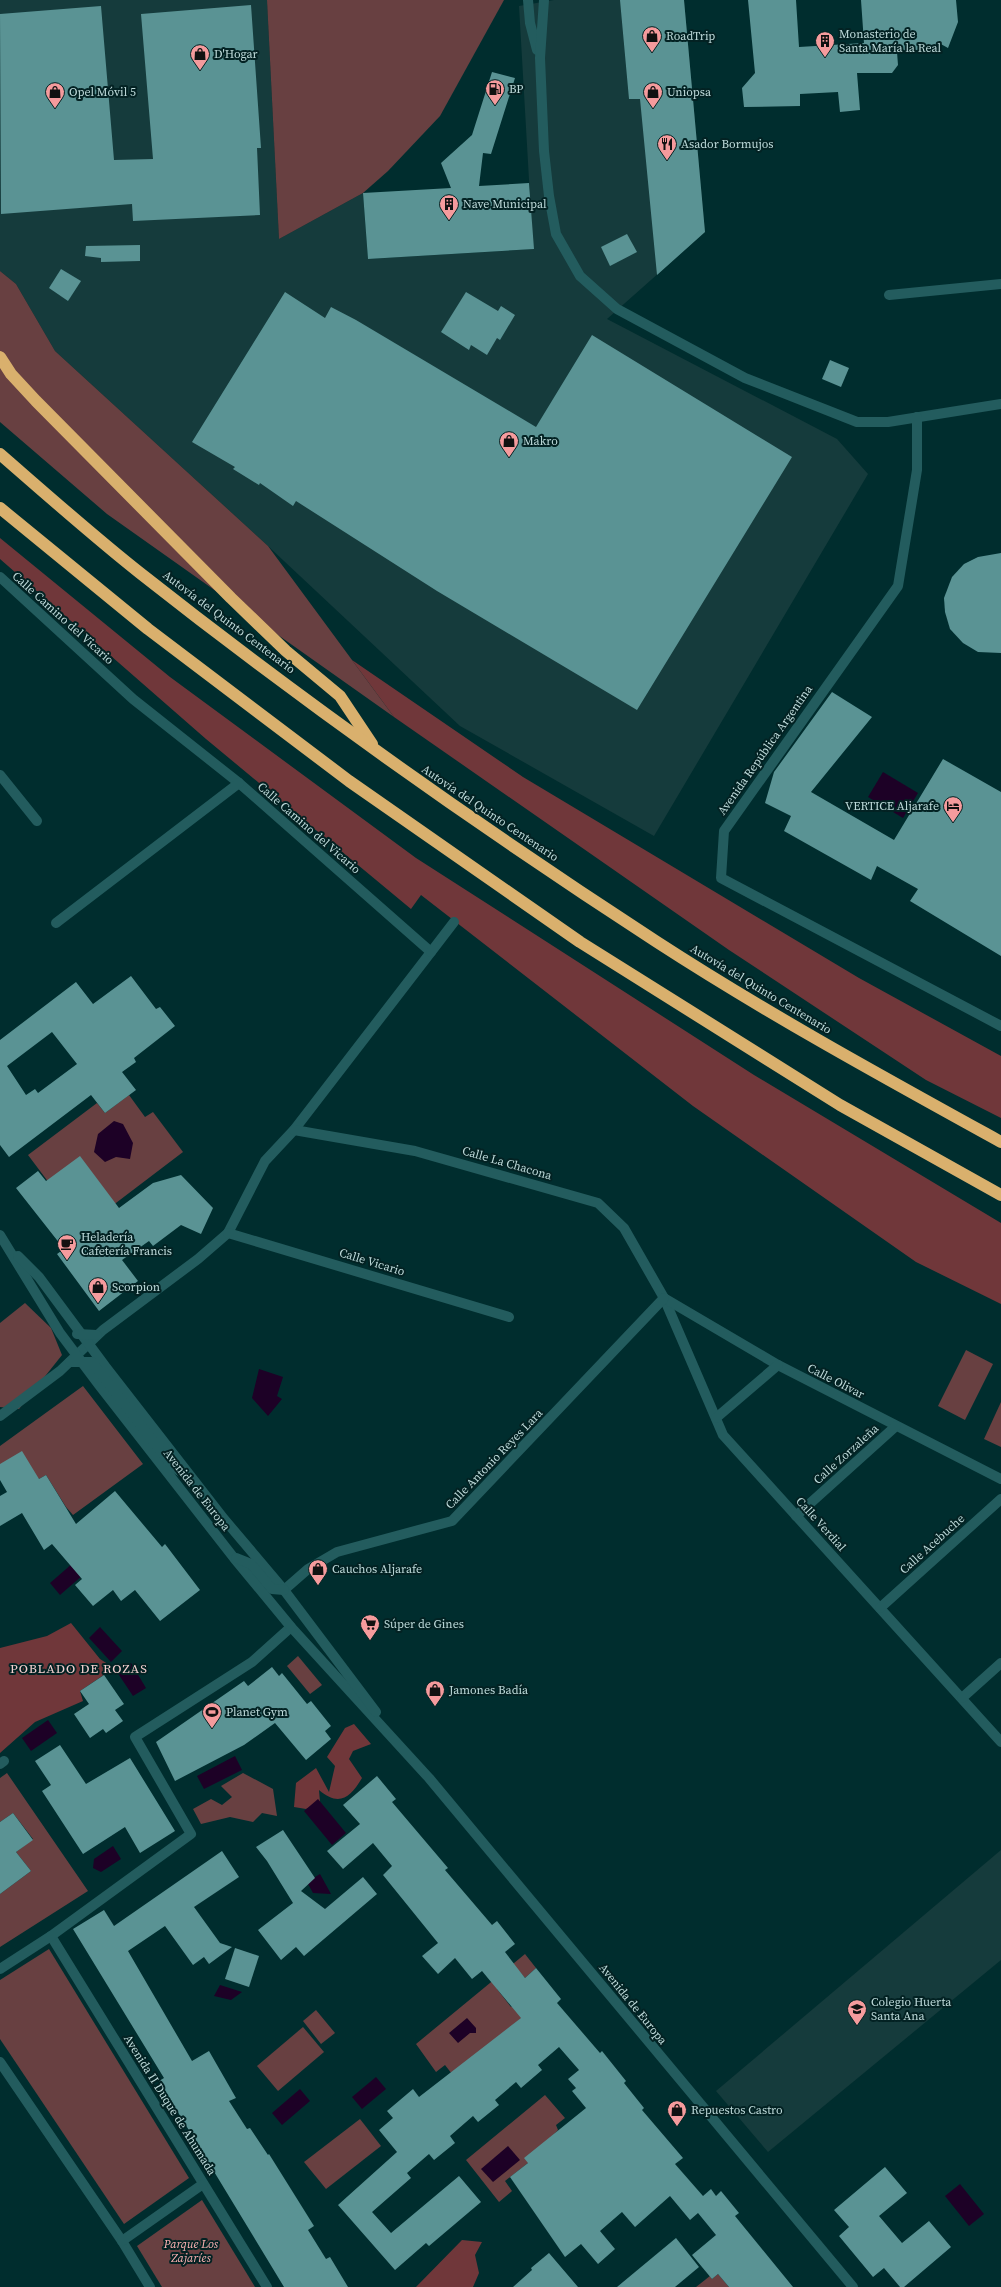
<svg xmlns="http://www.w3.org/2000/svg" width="1001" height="2287" font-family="'Source Serif 4',serif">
<rect width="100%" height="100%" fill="#002d2e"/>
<g fill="#153b3c">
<polygon points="0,0 267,0 279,239 363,193 368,259 533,249 519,6 554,0 684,0 705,232 607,319 837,439 868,474 654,836 460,726 268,546 55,351 16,284 0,271"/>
<polygon points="1001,1850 1001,1960 768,2152 716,2091"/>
</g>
<g fill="#684041">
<polygon points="267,0 504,0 440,116 388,171 363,193 279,239"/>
<polygon points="0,271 16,284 55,351 268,546 394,717 107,514 0,422"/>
<polygon points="129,1095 145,1117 153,1112 183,1152 83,1228 28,1155 97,1103 105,1113"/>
<polygon points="25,1303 51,1328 62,1355 19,1409 0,1407 0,1323"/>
<polygon points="966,1350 993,1364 965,1420 938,1406"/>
<polygon points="83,1386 143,1464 73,1515 66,1507 46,1475 39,1479 0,1464 0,1446"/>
<polygon points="1001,1402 1001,1447 984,1439"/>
<polygon points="298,1656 322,1685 310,1694 287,1666"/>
<polygon points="7,1773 88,1891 0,1947 0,1894 31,1871 16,1852 33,1839 13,1813 0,1822 0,1778"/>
<polygon points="243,1773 273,1789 277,1816 262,1813 253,1822 230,1817 201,1824 193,1809 211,1799 222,1805 232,1797 221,1786"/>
<polygon points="49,1949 189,2178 124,2224 0,2039 0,1980"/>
<polygon points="525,1954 536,1968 525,1978 519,1971 497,1989 511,2007 519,2001 528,2013 452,2074 445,2065 436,2072 416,2044"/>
<polygon points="316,2010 335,2033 321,2044 303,2021"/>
<polygon points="303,2027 324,2052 278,2091 257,2066"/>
<polygon points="545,2095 565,2118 556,2125 558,2130 528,2163 505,2181 512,2191 499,2202 466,2160"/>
<polygon points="360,2119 381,2146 326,2189 304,2162"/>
<polygon points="202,2200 255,2287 162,2287 137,2246"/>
<polygon points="718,2274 729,2287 696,2287 710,2276 712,2279"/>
</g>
<g fill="#70373a">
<polygon points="0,538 170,677 416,858 754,1075 1001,1223 1001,1304 916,1262 693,1106 421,895 411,909 206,739 0,559"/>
<polygon points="352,660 523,777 859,978 1001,1056 1001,1118 926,1080 729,950 394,717"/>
<polygon points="71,1623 100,1659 114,1668 80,1691 83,1701 35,1722 0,1753 0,1648 47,1636"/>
<path d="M354,1724l17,20 -18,7 -4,8 13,19c-12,20 -23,29 -43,12l1,12 -14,7 -12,-2 2,-24 20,-15 13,24 6,-26 -8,-9 18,-29z"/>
<polygon points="462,2240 482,2242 475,2255 479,2273 473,2287 416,2287"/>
</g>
<g fill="#1d0126">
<polygon points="883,772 918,793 903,818 868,797"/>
<polygon points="114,1121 123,1124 133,1143 130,1159 116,1157 105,1162 94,1152 98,1134"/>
<polygon points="259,1369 283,1377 277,1396 282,1399 268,1416 252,1398"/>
<polygon points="73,1563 83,1575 60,1595 50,1583"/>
<polygon points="100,1627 122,1651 111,1662 89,1638"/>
<polygon points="131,1663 146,1688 133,1696 117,1672"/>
<polygon points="48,1720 57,1733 31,1751 22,1738"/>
<polygon points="235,1756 242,1770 204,1789 197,1776"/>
<polygon points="318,1799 346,1833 332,1845 304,1811"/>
<polygon points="113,1846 121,1859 101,1872 93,1868 94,1859"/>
<polygon points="320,1874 331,1894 313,1893 307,1882"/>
<polygon points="220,1985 242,1992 231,2000 214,1996"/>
<polygon points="467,2018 476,2028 476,2033 470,2033 458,2043 449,2033"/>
<polygon points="376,2077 386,2089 362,2109 352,2097"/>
<polygon points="300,2089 310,2101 282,2125 272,2113"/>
<polygon points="508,2146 520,2160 493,2182 481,2169"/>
<polygon points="960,2184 984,2214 969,2226 945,2196"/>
</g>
<g fill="#5a9394" fill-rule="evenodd">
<polygon points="620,0 684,0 705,232 657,275 640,99 629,99"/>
<polygon points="748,0 796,0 799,47 864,43 861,0 956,0 958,22 948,48 939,43 930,49 897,52 898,65 892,73 857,73 860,110 840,112 838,92 800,94 800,106 744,107 742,88 755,73"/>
<polygon points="251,5 261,148 257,148 260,215 133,221 132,204 1,214 0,14 101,6 114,160 153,159 141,14"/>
<polygon points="492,72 515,78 491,154 483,153 479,186 529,183 534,249 368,259 363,193 451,188 441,163 472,135"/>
<polygon points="627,234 637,252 610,266 601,247"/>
<polygon points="140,245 140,261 101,262 101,258 85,256 86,246"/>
<polygon points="61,269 81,281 68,301 49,288"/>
<polygon points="285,292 325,318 331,307 356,320 536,427 592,335 792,457 637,710 437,591 296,501 293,506 260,483 259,485 233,469 235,467 192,442"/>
<polygon points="466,292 498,311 501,306 515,315 500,340 497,338 487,355 471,345 469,350 441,332"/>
<polygon points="830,360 849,368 841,387 822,379"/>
<polygon points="1001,553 1001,653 978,652 963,643 950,629 945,612 944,598 952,577 964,564 978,557"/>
<polygon points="832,692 872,717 811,792 894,840 943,759 1001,792 1001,956 910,901 918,889 877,866 871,880 784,831 791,816 765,803 774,772"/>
<path d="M131,976l25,33 4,-2 15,19 -41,32 2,4 -14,10 14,18 -31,23 -14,-18 -82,62 -9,-12v-105l76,-58 17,22zM52,1032l25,32 -39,29 -3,-4 -9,6 -19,-29z"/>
<polygon points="80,1156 119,1208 153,1183 181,1175 213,1208 201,1234 181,1225 153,1246 149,1241 122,1260 138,1281 99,1311 57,1254 64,1249 16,1188 38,1171 46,1181"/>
<polygon points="22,1451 39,1479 46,1475 76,1524 115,1491 162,1547 165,1544 200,1590 160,1621 135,1590 121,1601 113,1590 93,1606 75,1585 82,1579 52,1544 44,1550 22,1513 0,1526 0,1496 7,1492 0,1480 0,1464"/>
<polygon points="272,1667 279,1676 282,1673 307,1704 311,1701 331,1726 325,1731 331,1739 306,1760 275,1723 244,1745 175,1781 156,1742 244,1681 248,1686"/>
<polygon points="104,1675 124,1704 115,1710 123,1721 106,1733 103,1729 90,1738 74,1714 89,1704 80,1691"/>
<polygon points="60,1745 86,1784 130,1758 175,1831 140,1853 125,1827 83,1854 42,1791 51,1785 35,1761"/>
<polygon points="377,1776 396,1799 392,1802 448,1868 445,1870 492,1925 497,1921 515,1944 505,1952 525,1978 536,1968 561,1999 557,2003 600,2053 602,2051 626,2081 624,2083 644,2108 642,2110 683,2158 675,2164 703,2196 711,2189 716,2196 721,2191 739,2213 735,2216 793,2287 729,2287 718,2274 712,2279 692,2255 716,2235 698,2213 690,2220 670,2196 635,2227 622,2212 600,2231 615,2249 598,2264 581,2244 565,2257 510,2177 528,2163 524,2158 586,2108 572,2091 576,2088 568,2079 579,2070 559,2047 538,2065 542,2070 521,2088 516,2082 495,2100 499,2105 478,2122 473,2116 450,2136 455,2143 434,2160 429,2154 407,2173 411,2178 372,2212 391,2233 459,2176 481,2202 429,2246 426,2243 395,2270 338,2205 397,2152 379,2130 393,2118 387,2111 413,2089 419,2097 521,2018 482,1971 472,1979 455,1958 438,1974 422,1956 438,1943 383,1875 392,1866 373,1843 343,1869 327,1851 360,1824 343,1805"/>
<polygon points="13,1813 33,1840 16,1852 31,1871 0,1894 0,1822"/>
<polygon points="283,1830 315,1878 301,1891 325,1909 363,1877 377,1894 304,1956 296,1947 281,1960 258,1930 293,1903 267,1861 256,1847"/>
<polygon points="222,1851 239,1877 194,1907 220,1943 232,1947 209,1964 204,1957 193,1965 165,1926 128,1951 192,2061 209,2051 236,2098 229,2101 247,2129 250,2128 268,2155 269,2154 314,2226 308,2230 326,2259 330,2257 348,2287 284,2287 159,2081 164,2078 73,1929 104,1910 114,1926"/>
<polygon points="235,1948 259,1956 249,1987 225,1979"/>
<polygon points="885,2167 907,2193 879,2216 902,2243 929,2221 951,2247 904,2287 900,2287 884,2268 873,2277 839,2236 849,2227 834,2210"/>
<polygon points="676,2238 699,2267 675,2287 617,2287"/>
<polygon points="549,2253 578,2287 513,2287 532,2270 531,2268"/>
</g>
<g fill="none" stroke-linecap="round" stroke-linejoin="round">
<g stroke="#235c5e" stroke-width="10">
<polyline points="528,0 530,23 537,50"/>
<polyline points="544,0 540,58 544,151 549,196 556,234 580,276 617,309 745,378 857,422 888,422 1001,404"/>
<polyline points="889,295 1001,284"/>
<polyline points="917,417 917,470 898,586 724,831 721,878 1001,1026"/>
<polyline points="0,577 133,699 239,783 431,952 294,1130 265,1161 228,1233 198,1259 103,1330 60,1371 0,1416"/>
<polyline points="0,775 37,821"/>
<polyline points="56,923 239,783"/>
<polyline points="431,952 454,922"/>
<polyline points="294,1130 415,1151 598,1203 624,1228 664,1298 723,1435 1001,1742"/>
<polyline points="228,1233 509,1317"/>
<polyline points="664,1298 778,1365 1001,1479"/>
<polyline points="716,1418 778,1365"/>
<polyline points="796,1516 896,1426"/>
<polyline points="284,1590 308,1569 337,1552 452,1521 664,1298"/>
<polyline points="880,1608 1001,1499"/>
<polyline points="962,1698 1001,1663"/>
<polyline points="0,1764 4,1761"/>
<polyline points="51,1936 267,2287"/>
<polyline points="0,1969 51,1936 191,1834 135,1737 252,1662 291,1627"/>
<polyline points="0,2062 122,2241 150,2287"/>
<polyline points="122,2241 203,2184"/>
</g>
<g stroke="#235c5e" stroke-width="10">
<polyline points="0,1235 60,1333 99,1385 234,1558 291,1627 429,1778 853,2287"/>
<polyline points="18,1256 39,1277 105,1366 224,1519 284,1590 376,1712"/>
<polyline points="77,1334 97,1335"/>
<polyline points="70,1362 92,1362 173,1467 186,1475"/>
<polyline points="236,1558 251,1564 272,1589 284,1590"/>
</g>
<g stroke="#d9b06d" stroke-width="12">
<polyline points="0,357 11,374 36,401 231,598 286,651 340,696 372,744"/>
<path d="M0,454c46,40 92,81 140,119 166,131 340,254 517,369 111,72 228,136 344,200"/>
<polyline points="0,508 148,629 349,781 580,942 840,1105 1001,1195"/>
</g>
</g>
<defs>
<g id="shop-pin" transform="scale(1)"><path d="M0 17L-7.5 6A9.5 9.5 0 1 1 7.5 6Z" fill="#f59b9d" stroke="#032223"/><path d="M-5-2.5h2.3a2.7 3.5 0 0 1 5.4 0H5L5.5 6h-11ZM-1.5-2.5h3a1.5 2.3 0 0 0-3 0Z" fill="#111"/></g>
<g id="building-pin" transform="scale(1)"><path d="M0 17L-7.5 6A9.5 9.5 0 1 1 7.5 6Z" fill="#f59b9d" stroke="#032223"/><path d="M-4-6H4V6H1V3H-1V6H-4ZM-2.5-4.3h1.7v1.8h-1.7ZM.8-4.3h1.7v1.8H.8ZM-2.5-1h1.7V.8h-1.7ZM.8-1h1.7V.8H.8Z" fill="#111"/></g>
<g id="fuel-pin" transform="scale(1)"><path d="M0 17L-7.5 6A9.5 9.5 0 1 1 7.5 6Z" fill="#f59b9d" stroke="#032223"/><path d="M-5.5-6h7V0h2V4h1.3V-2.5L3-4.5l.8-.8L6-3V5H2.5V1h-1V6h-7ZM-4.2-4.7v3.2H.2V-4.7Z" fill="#111"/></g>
<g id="restaurant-pin" transform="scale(1)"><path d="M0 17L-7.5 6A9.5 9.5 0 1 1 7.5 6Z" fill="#f59b9d" stroke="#032223"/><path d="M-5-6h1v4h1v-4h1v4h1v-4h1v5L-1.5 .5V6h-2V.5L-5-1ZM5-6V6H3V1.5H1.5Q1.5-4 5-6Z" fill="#111"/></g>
<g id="hotel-pin" transform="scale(1)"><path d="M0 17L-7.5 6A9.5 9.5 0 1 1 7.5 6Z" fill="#f59b9d" stroke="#032223"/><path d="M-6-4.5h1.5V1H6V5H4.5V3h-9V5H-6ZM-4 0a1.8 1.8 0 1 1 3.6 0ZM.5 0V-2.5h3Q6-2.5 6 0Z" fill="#111"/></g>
<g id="cafe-pin" transform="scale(1)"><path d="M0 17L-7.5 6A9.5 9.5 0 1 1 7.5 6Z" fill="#f59b9d" stroke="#032223"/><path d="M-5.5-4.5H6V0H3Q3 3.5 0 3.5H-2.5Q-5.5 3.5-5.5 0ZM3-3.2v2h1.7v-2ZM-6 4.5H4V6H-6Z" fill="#111"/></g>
<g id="supermarket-pin" transform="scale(1)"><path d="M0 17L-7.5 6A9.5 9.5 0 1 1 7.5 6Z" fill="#f59b9d" stroke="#032223"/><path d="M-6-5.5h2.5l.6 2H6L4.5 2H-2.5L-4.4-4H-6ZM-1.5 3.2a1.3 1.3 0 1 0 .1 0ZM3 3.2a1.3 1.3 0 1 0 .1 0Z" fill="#111"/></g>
<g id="stadium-pin" transform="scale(1)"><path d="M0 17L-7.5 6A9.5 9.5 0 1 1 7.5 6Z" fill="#f59b9d" stroke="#032223"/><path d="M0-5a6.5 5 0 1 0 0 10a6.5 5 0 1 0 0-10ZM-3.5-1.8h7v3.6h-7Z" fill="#111"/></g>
<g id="school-pin" transform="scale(1)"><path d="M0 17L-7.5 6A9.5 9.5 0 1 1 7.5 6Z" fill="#f59b9d" stroke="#032223"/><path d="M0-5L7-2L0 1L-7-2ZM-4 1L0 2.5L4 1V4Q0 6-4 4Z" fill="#111"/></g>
</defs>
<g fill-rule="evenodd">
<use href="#shop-pin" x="652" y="36"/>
<use href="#building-pin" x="825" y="41"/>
<use href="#shop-pin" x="200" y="54"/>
<use href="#fuel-pin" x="495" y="89"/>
<use href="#shop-pin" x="55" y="92"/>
<use href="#shop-pin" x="653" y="92"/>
<use href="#restaurant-pin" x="667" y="144"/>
<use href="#building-pin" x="449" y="204"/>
<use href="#shop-pin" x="509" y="441"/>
<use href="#hotel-pin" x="953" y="806"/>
<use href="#cafe-pin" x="67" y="1244"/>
<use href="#shop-pin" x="98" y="1287"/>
<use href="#shop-pin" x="318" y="1569"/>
<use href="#supermarket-pin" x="370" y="1624"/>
<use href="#shop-pin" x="435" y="1690"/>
<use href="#stadium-pin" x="212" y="1712"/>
<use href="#school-pin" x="857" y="2009"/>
<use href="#shop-pin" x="677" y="2110"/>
</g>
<g text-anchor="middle" stroke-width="4" stroke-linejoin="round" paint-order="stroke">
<g font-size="12" fill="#bedada" stroke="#032223" text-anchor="start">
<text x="839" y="38">Monasterio de<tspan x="839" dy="14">Santa María la Real</tspan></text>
<text x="666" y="40">RoadTrip</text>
<text x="214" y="58">D'Hogar</text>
<text x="509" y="93">BP</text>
<text x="69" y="96">Opel Móvil 5</text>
<text x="667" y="96">Uniopsa</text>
<text x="681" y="148">Asador Bormujos</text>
<text x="463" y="208">Nave Municipal</text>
<text x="523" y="445">Makro</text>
<text x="939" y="810" text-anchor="end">VERTICE Aljarafe</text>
<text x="81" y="1241">Heladería<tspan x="81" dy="14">Cafetería Francis</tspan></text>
<text x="112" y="1291">Scorpion</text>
<text x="332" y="1573">Cauchos Aljarafe</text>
<text x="384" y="1628">Súper de Gines</text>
<text x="449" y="1694">Jamones Badía</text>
<text x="226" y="1716">Planet Gym</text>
<text x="871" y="2006">Colegio Huerta<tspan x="871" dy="14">Santa Ana</tspan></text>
<text x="691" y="2114">Repuestos Castro</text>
</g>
<g font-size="12" fill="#bedada" stroke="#032223">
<text transform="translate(63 618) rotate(42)" y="4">Calle Camino del Vicario</text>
<text transform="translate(229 622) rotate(37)" y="4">Autovía del Quinto Centenario</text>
<text transform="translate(765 750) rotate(-55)" y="4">Avenida República Argentina</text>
<text transform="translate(490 813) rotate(34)" y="4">Autovía del Quinto Centenario</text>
<text transform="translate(309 828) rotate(41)" y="4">Calle Camino del Vicario</text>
<text transform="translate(761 989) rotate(31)" y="4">Autovía del Quinto Centenario</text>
<text transform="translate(507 1163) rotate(16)" y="4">Calle La Chacona</text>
<text transform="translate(372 1262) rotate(17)" y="4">Calle Vicario</text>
<text transform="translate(836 1381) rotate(27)" y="4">Calle Olivar</text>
<text transform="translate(846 1454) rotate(-42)" y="4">Calle Zorzaleña</text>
<text transform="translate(494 1459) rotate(-46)" y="4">Calle Antonio Reyes Lara</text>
<text transform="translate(197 1490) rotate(52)" y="4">Avenida de Europa</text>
<text transform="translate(821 1524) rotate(48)" y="4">Calle Verdial</text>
<text transform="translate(932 1544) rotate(-42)" y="4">Calle Acebuche</text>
<text transform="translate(633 2004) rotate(51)" y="4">Avenida de Europa</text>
<text transform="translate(170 2105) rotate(58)" y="4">Avenida II Duque de Ahumada</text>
</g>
<g font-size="12" font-style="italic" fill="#feb2b3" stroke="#032223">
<text x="191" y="2248">Parque Los<tspan x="191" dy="14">Zajaríes</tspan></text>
</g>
<g font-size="13" letter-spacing="1" fill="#f5d1d1" stroke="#032223">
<text x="79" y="1673">POBLADO DE ROZAS</text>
</g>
</g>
</svg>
